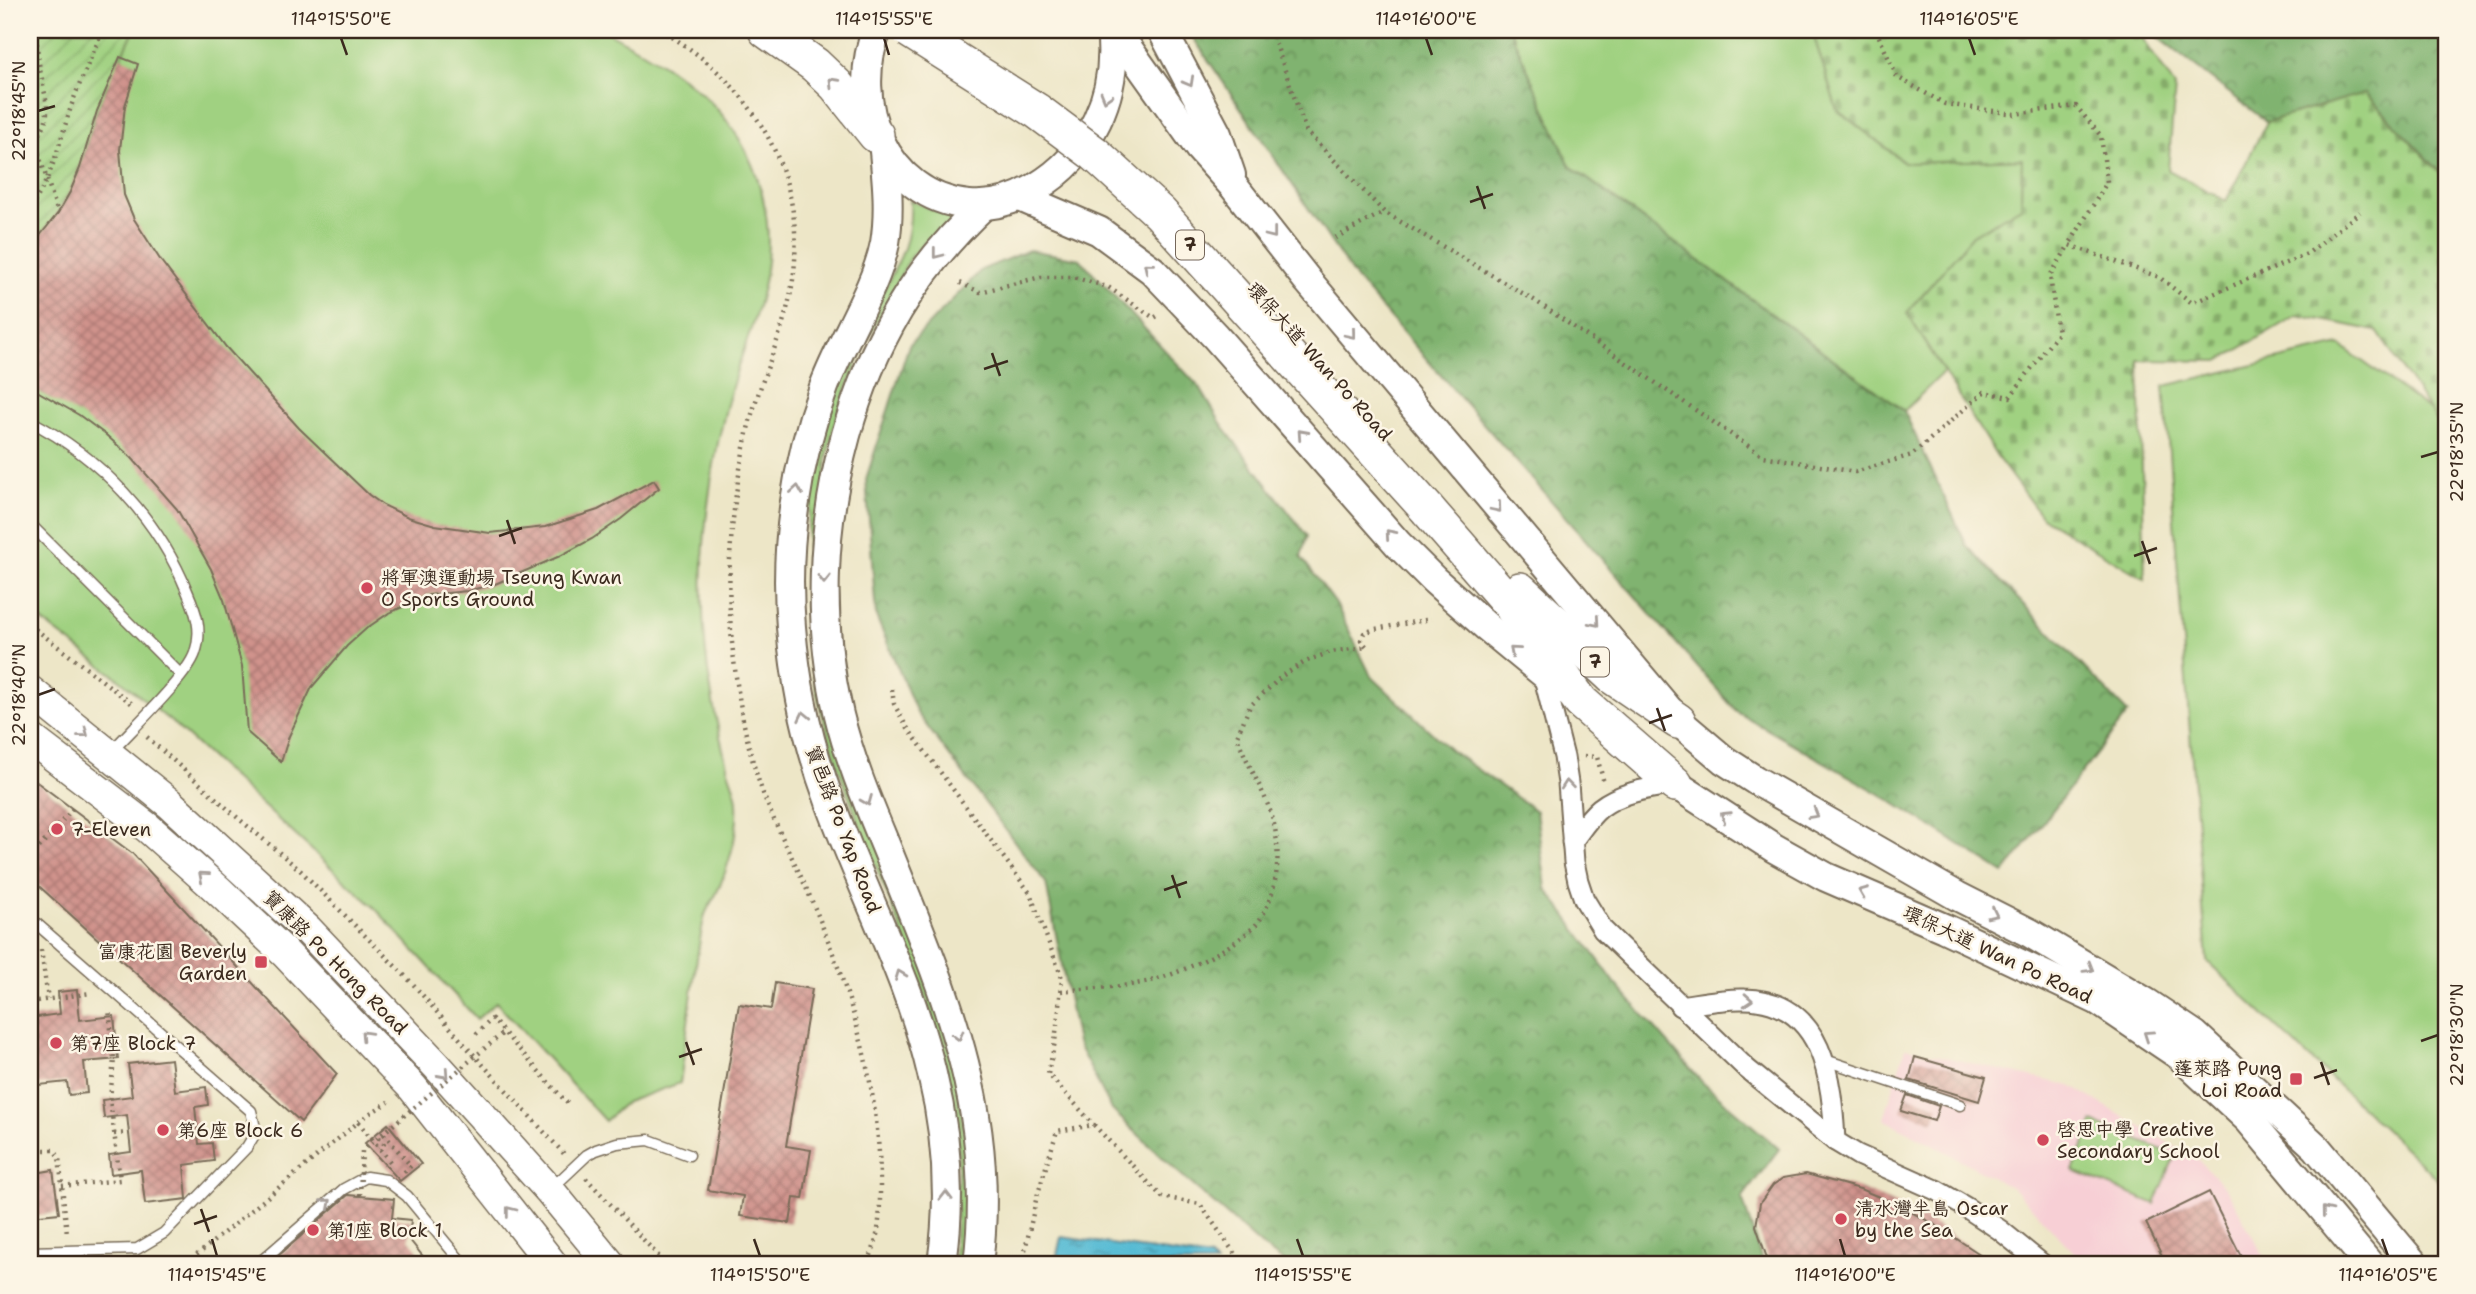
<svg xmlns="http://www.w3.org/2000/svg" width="2476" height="1294" font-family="'Shantell Sans','LXGW WenKai TC',sans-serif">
<defs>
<pattern id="forest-crowns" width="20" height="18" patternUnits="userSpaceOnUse" patternTransform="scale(1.75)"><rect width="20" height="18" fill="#80b36f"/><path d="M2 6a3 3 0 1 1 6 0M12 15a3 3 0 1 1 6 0" fill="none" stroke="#6a925b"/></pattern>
<pattern id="cemetery-stones" width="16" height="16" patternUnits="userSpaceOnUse" patternTransform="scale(1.75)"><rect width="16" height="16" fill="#a0d181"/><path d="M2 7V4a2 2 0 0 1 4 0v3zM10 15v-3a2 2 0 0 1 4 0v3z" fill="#84aa69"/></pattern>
<pattern id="garden-furrows" width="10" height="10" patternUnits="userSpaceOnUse" patternTransform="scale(1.75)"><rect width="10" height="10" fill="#a0d181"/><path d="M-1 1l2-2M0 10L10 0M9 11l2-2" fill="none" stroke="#84aa69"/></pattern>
<pattern id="water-ripples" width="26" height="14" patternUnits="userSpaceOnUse" patternTransform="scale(1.75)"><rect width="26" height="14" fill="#56bbd4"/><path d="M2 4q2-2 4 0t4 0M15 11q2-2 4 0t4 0" fill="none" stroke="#4898ab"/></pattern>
<pattern id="building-cross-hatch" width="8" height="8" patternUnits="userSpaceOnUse" patternTransform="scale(1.75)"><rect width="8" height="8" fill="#d0938c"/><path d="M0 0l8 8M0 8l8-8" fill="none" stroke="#aa7872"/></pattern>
</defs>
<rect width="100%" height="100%" fill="#fcf5e5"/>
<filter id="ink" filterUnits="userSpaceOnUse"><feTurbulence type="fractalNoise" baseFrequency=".0143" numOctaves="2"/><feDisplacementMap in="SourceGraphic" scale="14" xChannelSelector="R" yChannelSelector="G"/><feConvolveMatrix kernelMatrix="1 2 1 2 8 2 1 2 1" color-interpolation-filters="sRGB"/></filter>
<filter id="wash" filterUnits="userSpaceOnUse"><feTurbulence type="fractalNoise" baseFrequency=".00686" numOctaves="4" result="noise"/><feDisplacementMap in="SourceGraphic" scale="28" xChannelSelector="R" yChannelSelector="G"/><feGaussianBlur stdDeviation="1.57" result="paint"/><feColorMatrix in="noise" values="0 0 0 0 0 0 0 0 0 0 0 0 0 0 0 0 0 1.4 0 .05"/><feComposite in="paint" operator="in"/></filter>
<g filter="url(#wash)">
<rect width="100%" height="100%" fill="#ede6c7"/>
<polygon fill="#f7cfd5" points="1905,1048 2071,1086 2199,1161 2226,1188 2268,1264 2085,1264 2013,1188 1884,1119"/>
<g fill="#a0d181" stroke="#6e7e50" stroke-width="2">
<path d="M134,30h470c74,41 135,75 158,164 17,70 -5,115 -26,179 -14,45 -24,93 -29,140 -8,65 -5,132 7,195 4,21 9,42 14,62 3,10 9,22 9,33 2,29 -8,63 -20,89 -4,9 -11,17 -13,26 -11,54 -16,110 -24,165l-54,19 -21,19 -109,-119 -19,17 -104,-113 -198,-181 -56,-46 -89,-67v-364l11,-12 39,-68 17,-58z"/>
<polygon points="1510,30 1812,30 1837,110 1905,163 2022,159 2021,207 1973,235 1907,313 1944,372 1904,411 1570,166"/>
<path d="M910,200l40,17 12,1 -29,16 -22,22 -47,90 -17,42 -12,34 -8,35 -12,150 138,451 14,94 2,60 -6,52h-9c1,-39 5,-78 4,-117 -1,-33 -8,-67 -17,-98 -25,-97 -71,-188 -103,-283 -14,-44 -28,-89 -30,-135 -5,-79 1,-167 28,-242 9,-26 23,-52 35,-76 21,-42 42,-63 39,-113z"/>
<polygon points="2340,345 2446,422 2446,1187 2207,961 2164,386"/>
<polygon points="2093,1122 2175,1155 2155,1204 2073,1171"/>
</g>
<g fill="url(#forest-crowns)" stroke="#5e6e46" stroke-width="2">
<polygon points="1188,30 1510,30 1570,166 1904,411 1967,546 2128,713 2004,873 1880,794 1737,712 1356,279"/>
<polygon points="2148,30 2446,30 2446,178 2365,93 2267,122"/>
<polygon points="1029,250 1080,259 1200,388 1224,428 1307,536 1301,557 1336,604 1371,676 1450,750 1536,811 1546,888 1616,984 1702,1082 1779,1149 1742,1198 1763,1264 1287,1264 1263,1247 1177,1171 1112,1110 1077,1043 1046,883 917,713 876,616 866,479 909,345 981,270"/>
</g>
<polygon fill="url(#cemetery-stones)" stroke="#6e7e50" stroke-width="2" points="1812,30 2137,30 2175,87 2168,170 2226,201 2267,122 2365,93 2445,178 2446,372 2439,424 2377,331 2297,315 2219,361 2139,360 2145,579 2042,517 1997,457 1907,313 1973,235 2021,207 2022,159 1906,163 1837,110"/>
<polygon fill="url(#garden-furrows)" stroke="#6e7e50" stroke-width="2" points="36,30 134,30 97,110 80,168 70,192 58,213 30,248 30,48"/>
<polygon fill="url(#water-ripples)" stroke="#487279" stroke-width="2" points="1061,1237 1210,1258 1216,1264 1055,1264"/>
<g id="blocks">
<g fill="url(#building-cross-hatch)">
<polygon points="120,57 138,64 125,106 120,150 124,195 134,219 161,261 226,347 299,428 369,495 383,505 408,517 435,525 490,533 545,527 598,510 654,480 659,488 621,519 592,539 560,556 495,584 467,591 429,595 389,613 367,628 347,646 312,687 289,736 281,762 247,732 242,666 224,600 211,569 177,509 132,458 106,435 79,415 30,387 30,248 58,213 70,192 80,168 97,111"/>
<polygon points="30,777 133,854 337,1074 301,1122 30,878"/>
<polygon points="775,983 812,989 786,1146 811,1150 803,1199 794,1198 790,1223 740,1216 743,1196 708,1190 739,1004 771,1009"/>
<polygon points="77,990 80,1020 114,1016 118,1059 84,1062 87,1093 69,1095 67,1082 30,1086 30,1018 60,1014 58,992"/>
<polygon points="1915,1057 1986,1077 1979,1101 1909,1080"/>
<polygon points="171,1059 175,1091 206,1087 208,1105 195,1107 199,1144 212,1143 214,1161 184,1165 187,1199 145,1204 141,1170 111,1174 109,1155 131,1152 127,1115 104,1118 102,1100 132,1096 128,1064"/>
<polygon points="1907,1095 1939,1106 1934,1121 1901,1111"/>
<polygon points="388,1124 421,1164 400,1181 365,1143"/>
<polygon points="53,1170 59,1213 30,1216 30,1174"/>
<polygon points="1806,1174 1860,1189 1898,1205 1934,1224 1995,1264 1769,1264 1756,1226 1760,1203 1773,1185 1783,1178"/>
<polygon points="2209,1192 2245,1264 2166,1264 2146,1223"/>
<polygon points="348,1195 394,1199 392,1218 411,1220 409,1239 429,1264 269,1264"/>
</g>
</g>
</g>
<g filter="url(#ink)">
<use href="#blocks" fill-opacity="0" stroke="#796c59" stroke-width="2"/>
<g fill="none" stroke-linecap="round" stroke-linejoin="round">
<g stroke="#796c59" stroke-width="13">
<g id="lane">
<path d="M30,421c69,35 128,98 157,170 9,21 16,39 8,62 -8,24 -64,77 -83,98"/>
<polyline points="30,524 181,675"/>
<polyline points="30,918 251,1111 256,1132 247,1147 164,1233 137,1249 30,1252"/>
<polyline points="1825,1060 1960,1105"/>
<polyline points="552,1188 587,1155 596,1150 617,1143 649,1140 689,1155"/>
<polyline points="258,1264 344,1189 366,1177 386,1180 407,1196 463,1264"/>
</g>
</g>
<g stroke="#796c59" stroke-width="23">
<g id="street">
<polyline points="1543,674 1564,757 1568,783 1574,862 1578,881 1584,899 1603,930 1747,1069 1835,1141 1858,1155 1936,1190 1967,1208 2000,1230 2042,1264"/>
<path d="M1572,842c9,-12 17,-25 28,-34 20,-16 51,-20 75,-24"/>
<path d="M1680,1006c21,-3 44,-8 65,-7 79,2 87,81 90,142"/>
</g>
</g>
<g stroke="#796c59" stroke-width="32">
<g id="secondary">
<path d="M877,30c-29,71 7,167 92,175 23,2 46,-5 66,-17 56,-33 84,-94 76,-158"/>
<polyline points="1115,30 1199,148 1235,188 1308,281 1678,721 1724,760 1755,780 1957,896 2030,933 2147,1003 2195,1035 2316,1147 2414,1264"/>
<polyline points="1162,30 1217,134 1231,175"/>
<path d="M884,151c3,31 6,61 1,92 -9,46 -44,98 -61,144 -28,76 -40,160 -33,240 5,61 18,119 39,175 33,91 80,177 102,272 15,61 19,127 10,190"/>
<polyline points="1020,197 1099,231 1152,270 1215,336 1398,544 1434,580 1487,627 1565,691"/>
<polyline points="1675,784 1774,848 1826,877 1944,928 2097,1000 2180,1056 2249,1120 2369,1264"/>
<path d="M978,1264c19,-151 -32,-269 -87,-405 -19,-47 -40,-94 -52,-144 -22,-92 -18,-189 7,-280 25,-91 69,-166 138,-230"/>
</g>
</g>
<g stroke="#796c59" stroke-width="33">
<g id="primary">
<polyline points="30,691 169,803 308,930 437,1066 550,1191 610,1264"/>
<polyline points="30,738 148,828 217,889 285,953 413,1088 552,1264"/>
</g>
</g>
<g stroke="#796c59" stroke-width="38">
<g id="highway">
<polyline points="766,30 815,65 836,85 876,135"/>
<polyline points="1428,510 1510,604 1581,702 1675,784"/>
<polyline points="1520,590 1612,676 1678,721"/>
</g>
</g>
<g stroke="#796c59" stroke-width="4.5" stroke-dasharray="2 5" stroke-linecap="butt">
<path d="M660,30c101,56 158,163 127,279 -11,40 -29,79 -39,120 -17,75 -24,154 -14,231 5,45 14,93 30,136 13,33 30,64 44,96 40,92 71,187 72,288 0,30 1,57 -13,84"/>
<polyline points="1271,30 1306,131 1384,212 1534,300 1763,456 1855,472 1912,455 1984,392 2010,397 2058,333 2050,276 2069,245 2159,277 2192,303 2307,254 2360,212"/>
<polyline points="1876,30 1897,77 1945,104 2014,114 2076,106 2101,136 2107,182 2069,245"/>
<polyline points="30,38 33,30"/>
<path d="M30,144c24,-22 17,-38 12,-65 -4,-17 -5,-33 -6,-49"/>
<path d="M30,208c24,-32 30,-70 43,-107 9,-24 20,-48 30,-71"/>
<polyline points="1335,238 1384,212"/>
<polyline points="960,283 980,292 1041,277 1073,277 1108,287 1154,318 1159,315"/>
<polyline points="30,625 135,706"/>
<polyline points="892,689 894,704 906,726 1030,893 1062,978 1055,1042 1048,1074 1094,1125"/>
<polyline points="147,737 238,818 300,870 413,984 465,1045 566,1156"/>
<polyline points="1584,756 1597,757 1604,783"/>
<polyline points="30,858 75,806"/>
<polyline points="41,950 48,999"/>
<path d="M1061,991c26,-3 54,-3 80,-8 32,-5 109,-40 123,-70 12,-25 16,-50 12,-78 -4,-34 -28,-66 -39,-99l13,-30 32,-30 23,-14 25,-10 37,-5 -6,-7 3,-7 11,-4 56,-10"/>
<polyline points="30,1002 91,993"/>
<polyline points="476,1034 492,1019 568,1104"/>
<polyline points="358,1122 392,1164"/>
<polyline points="114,1134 129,1133"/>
<polyline points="384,1134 411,1166 401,1175"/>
<polyline points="379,1137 384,1144 379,1148"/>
<polyline points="30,1150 54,1150 59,1157 67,1234"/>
<polyline points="586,1178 666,1264"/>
<polyline points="62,1186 120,1180 110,1099 114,1059 109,1009"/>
<polyline points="186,1264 367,1115 389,1102"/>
<polyline points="1022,1264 1036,1200 1057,1131 1094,1125 1162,1197 1200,1204 1242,1264"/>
</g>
<use href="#lane" stroke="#fff" stroke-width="10"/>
<use href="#street" stroke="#fff" stroke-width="19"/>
<use href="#secondary" stroke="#fff" stroke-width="28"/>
<use href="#primary" stroke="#fff" stroke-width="30"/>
<use href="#highway" stroke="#fff" stroke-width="35"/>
<g stroke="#796c59" stroke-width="38" stroke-linecap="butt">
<polyline id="highway-bridge" points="909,30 1037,111 1095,154 1160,213 1428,510"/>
</g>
<g stroke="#796c59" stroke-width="4.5" stroke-dasharray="2 5" stroke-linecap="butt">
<polyline points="34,140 58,213"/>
<polyline points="360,1195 362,1151 503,1033"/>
</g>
<use href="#highway-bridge" stroke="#fff" stroke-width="35"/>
</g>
<defs><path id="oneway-chevron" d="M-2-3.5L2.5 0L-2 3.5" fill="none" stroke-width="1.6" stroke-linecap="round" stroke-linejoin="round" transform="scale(1.75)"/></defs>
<g stroke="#a79f9a">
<use href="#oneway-chevron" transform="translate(833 82) rotate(-134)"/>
<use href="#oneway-chevron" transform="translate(1189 82) rotate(61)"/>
<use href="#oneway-chevron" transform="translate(1106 97) rotate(106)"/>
<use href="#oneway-chevron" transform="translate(1272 234) rotate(52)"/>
<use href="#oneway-chevron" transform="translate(937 254) rotate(128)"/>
<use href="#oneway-chevron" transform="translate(1148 267) rotate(-141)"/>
<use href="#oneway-chevron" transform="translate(1351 334) rotate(50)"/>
<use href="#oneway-chevron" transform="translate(1302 434) rotate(-132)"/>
<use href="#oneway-chevron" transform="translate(797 490) rotate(-81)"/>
<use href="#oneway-chevron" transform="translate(1497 508) rotate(50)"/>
<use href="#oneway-chevron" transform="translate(1390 534) rotate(-131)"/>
<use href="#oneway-chevron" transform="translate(824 579) rotate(91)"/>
<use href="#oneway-chevron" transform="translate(1595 622) rotate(49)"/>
<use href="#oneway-chevron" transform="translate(1514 651) rotate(-139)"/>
<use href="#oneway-chevron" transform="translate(804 716) rotate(-102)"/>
<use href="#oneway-chevron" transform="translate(84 733) rotate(38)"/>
<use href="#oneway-chevron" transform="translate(1567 785) rotate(-96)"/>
<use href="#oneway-chevron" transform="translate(867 801) rotate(68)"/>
<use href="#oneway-chevron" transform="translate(1814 814) rotate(30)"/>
<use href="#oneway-chevron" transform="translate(1725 816) rotate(-147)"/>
<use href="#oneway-chevron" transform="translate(203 876) rotate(-139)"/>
<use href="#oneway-chevron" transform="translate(1863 892) rotate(-158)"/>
<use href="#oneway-chevron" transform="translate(1993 914) rotate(26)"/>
<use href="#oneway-chevron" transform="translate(2089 968) rotate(31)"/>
<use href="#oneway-chevron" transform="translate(900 975) rotate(-111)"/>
<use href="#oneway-chevron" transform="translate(1748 1000) rotate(4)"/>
<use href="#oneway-chevron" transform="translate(365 1035) rotate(-133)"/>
<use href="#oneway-chevron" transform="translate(2148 1035) rotate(-146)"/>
<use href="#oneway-chevron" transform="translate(958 1036) rotate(75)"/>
<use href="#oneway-chevron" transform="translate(444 1074) rotate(48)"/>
<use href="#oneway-chevron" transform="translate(946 1196) rotate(-90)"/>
<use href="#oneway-chevron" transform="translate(327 1203) rotate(-41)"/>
<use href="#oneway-chevron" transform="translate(510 1211) rotate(-128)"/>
<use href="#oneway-chevron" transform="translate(2326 1211) rotate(-129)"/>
</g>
</g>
<path fill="none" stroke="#3b2a1e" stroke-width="2.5" d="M341,38l6,17M884,38l5,17M1426,38l6,17M1969,38l6,17M38,111l17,-5M1477,186l8,23M1470,202l23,-8M992,353l8,23M984,369l24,-8M2421,457l17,-5M507,520l8,24M499,536l23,-8M2142,541l8,23M2134,556l23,-8M38,695l17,-6M1657,708l8,23M1649,723l23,-8M1172,875l8,23M1164,890l23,-8M2421,1041l17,-6M686,1042l8,23M679,1057l23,-8M2321,1062l8,23M2314,1078l23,-8M201,1209l8,23M194,1224l23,-8M212,1239l5,17M754,1239l6,17M1297,1239l6,17M1840,1239l5,17M2382,1239l6,17"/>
<g fill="#d1495b" stroke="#fcf5e5" stroke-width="2.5">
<circle cx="367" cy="588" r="7"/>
<circle cx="57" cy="829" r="7"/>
<rect x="254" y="955" width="14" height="14" rx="3.5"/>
<circle cx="56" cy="1043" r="7"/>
<rect x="2289" y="1072" width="14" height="14" rx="3.5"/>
<circle cx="163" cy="1130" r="7"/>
<circle cx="2043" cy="1140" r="7"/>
<circle cx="1841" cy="1219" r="7"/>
<circle cx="313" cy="1230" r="7"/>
</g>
<g text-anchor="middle" stroke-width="5" stroke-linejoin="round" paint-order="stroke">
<g fill="#fcf5e5" stroke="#75675a" stroke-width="2">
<rect x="1176" y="230.5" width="28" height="29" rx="5"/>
<rect x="1581" y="647.5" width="28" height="29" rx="5"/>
</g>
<g font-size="18" font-weight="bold" fill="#3b2a1e">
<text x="1190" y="251">7</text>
<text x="1595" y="668">7</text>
</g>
<g font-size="19" fill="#3b2a1e" stroke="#fcf5e5">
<text transform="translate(1320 361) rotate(48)" y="7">環保大道 Wan Po Road</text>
<text transform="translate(844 829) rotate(69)" y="7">寶邑路 Po Yap Road</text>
<text transform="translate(1998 954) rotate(25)" y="7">環保大道 Wan Po Road</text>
<text transform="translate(336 962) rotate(45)" y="7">寶康路 Po Hong Road</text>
</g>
<g font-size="19" fill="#3b2a1e" stroke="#fcf5e5" text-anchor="start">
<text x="381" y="584">將軍澳運動場 Tseung Kwan<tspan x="381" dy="22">O Sports Ground</tspan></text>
<text x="71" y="836">7-Eleven</text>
<text x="247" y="958" text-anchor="end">富康花園 Beverly<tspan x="247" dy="22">Garden</tspan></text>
<text x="70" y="1050">第7座 Block 7</text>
<text x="2282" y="1075" text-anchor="end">蓬萊路 Pung<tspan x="2282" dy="22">Loi Road</tspan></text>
<text x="2057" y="1136">啓思中學 Creative<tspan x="2057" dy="22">Secondary School</tspan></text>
<text x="177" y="1137">第6座 Block 6</text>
<text x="1855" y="1215">清水灣半島 Oscar<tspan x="1855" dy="22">by the Sea</tspan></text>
<text x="327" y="1237">第1座 Block 1</text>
</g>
</g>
<rect width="2476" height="1294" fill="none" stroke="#fcf5e5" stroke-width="77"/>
<rect x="38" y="38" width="2400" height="1218" fill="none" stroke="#3b2a1e" stroke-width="2.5"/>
<g font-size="18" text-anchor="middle" fill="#3b2a1e">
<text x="341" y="25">114°15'50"E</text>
<text x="884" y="25">114°15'55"E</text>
<text x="1426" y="25">114°16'00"E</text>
<text x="1969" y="25">114°16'05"E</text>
<text transform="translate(19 111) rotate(-90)" y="6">22°18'45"N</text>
<text transform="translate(2457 452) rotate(-90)" y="6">22°18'35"N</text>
<text transform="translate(19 695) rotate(-90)" y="6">22°18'40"N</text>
<text transform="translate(2457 1035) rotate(-90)" y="6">22°18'30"N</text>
<text x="217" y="1281">114°15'45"E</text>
<text x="760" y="1281">114°15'50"E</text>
<text x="1303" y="1281">114°15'55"E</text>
<text x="1845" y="1281">114°16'00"E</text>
<text x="2388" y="1281">114°16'05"E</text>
</g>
</svg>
